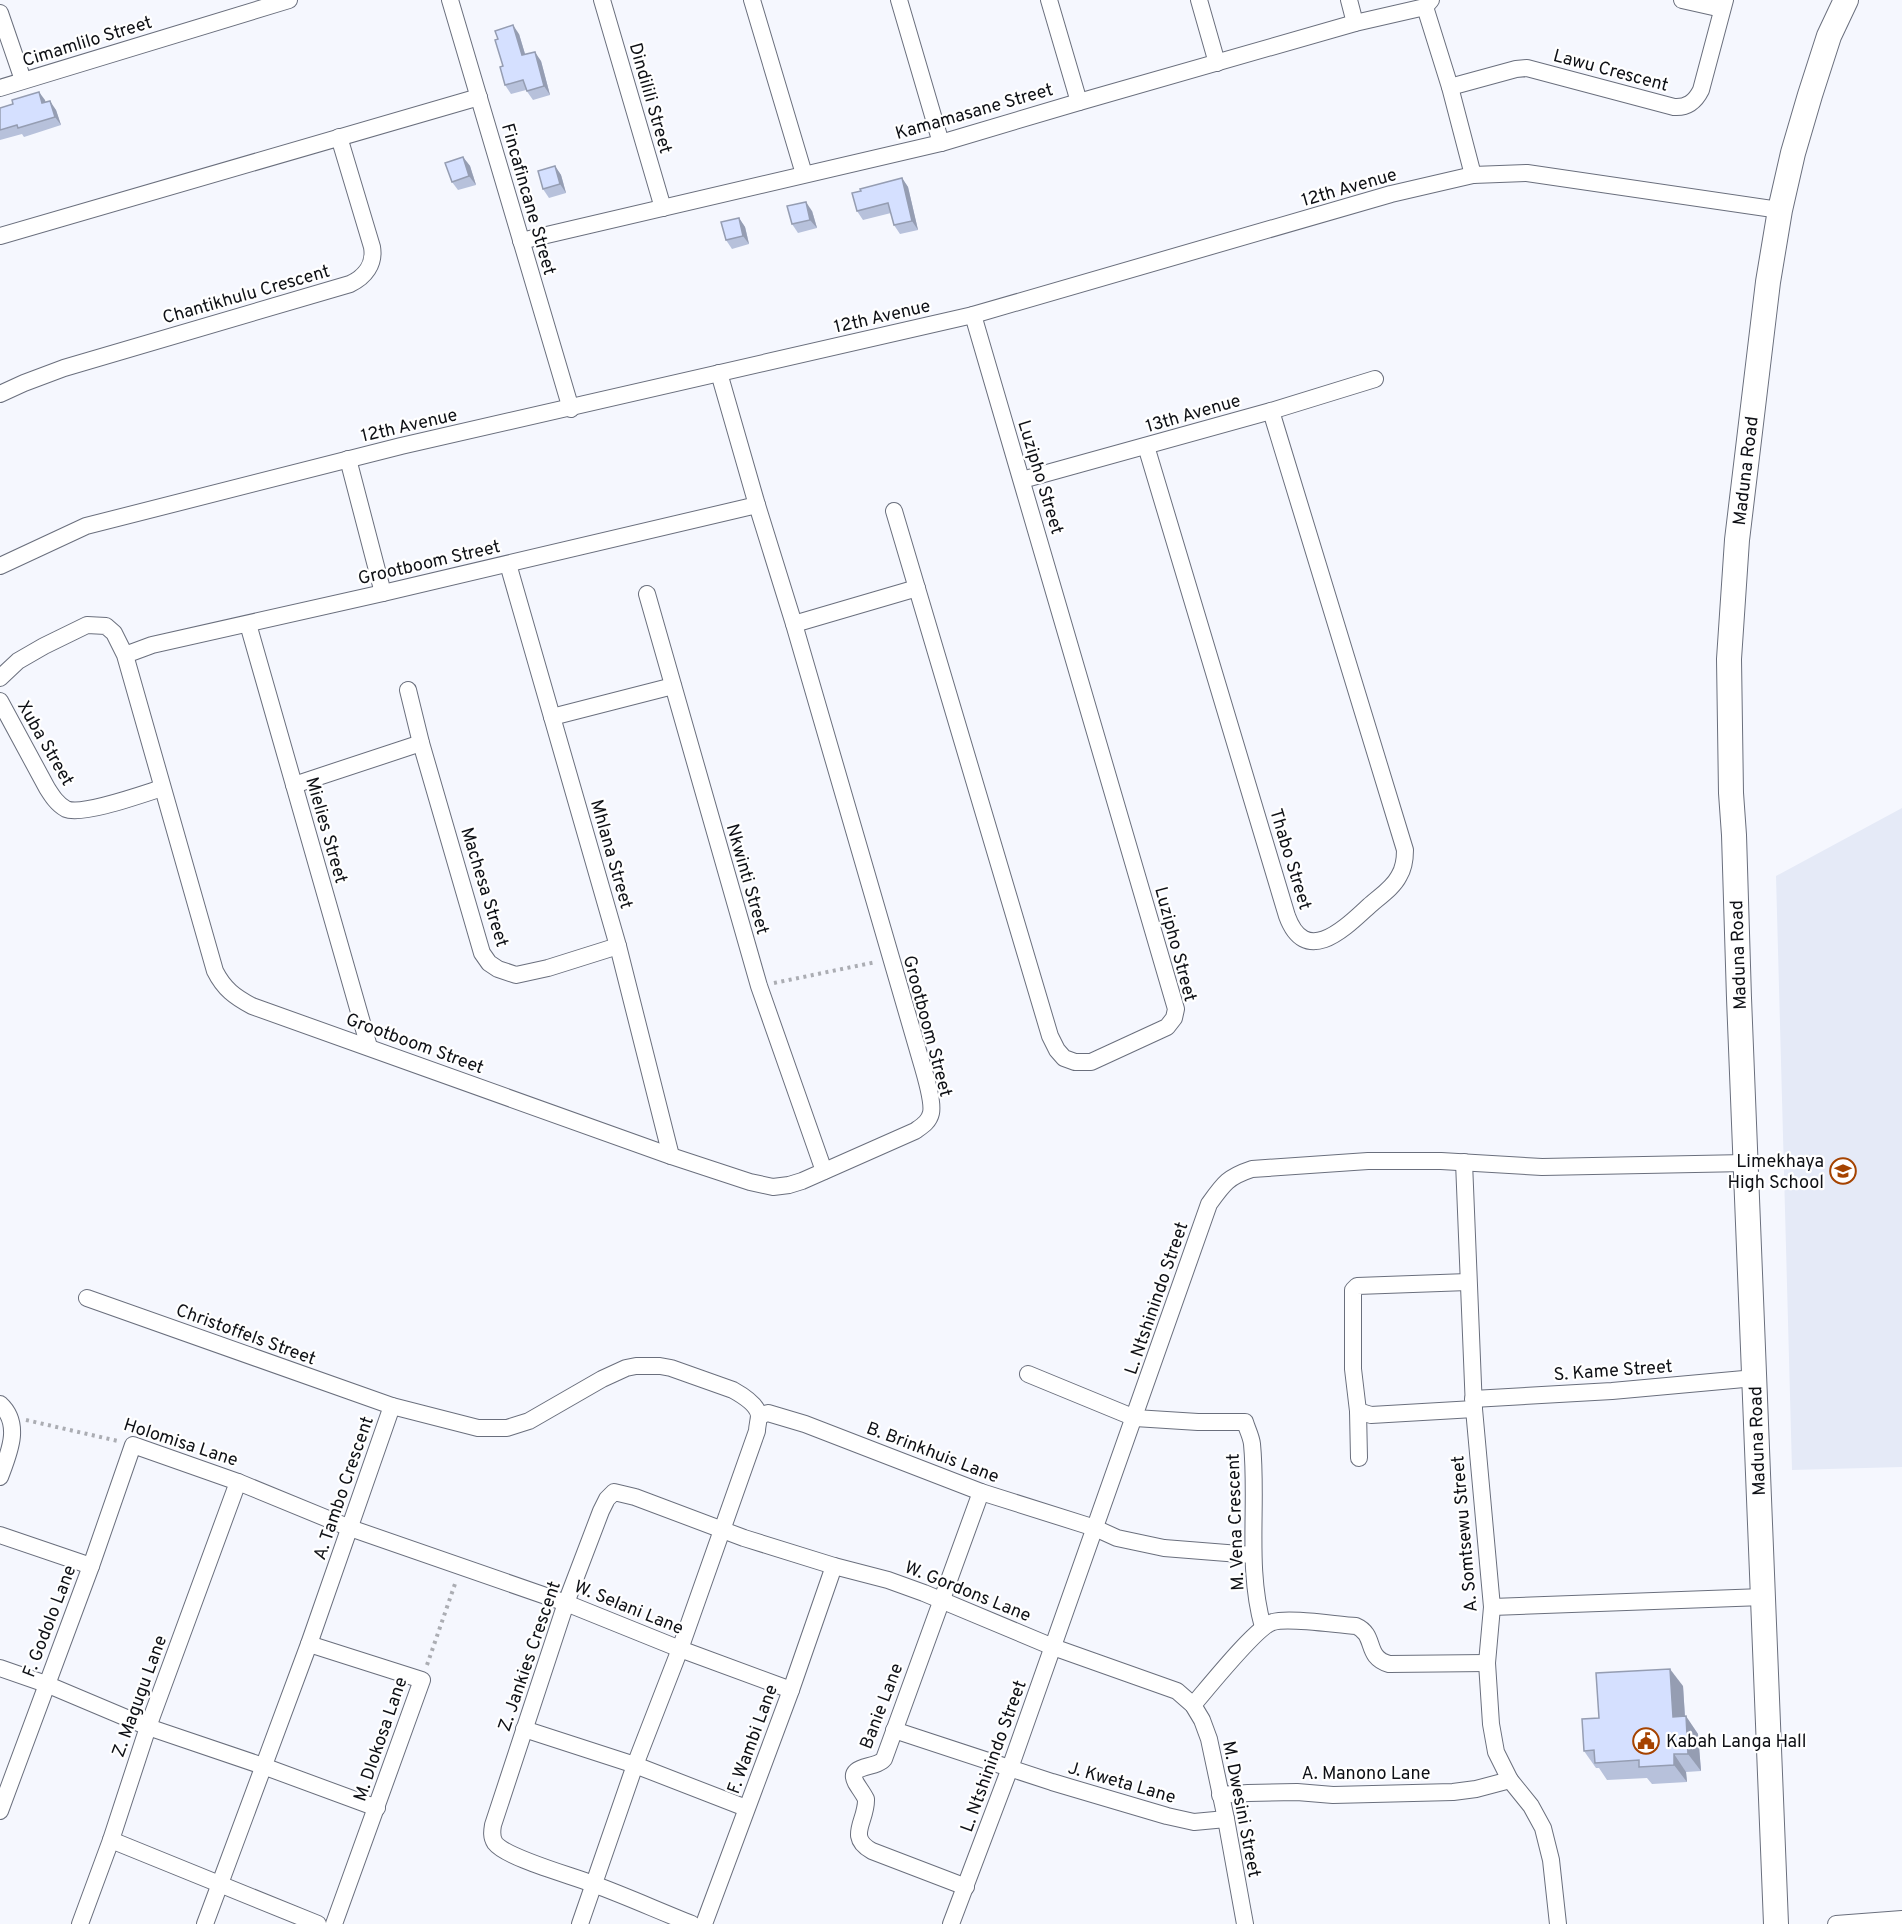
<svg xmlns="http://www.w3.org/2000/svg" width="1902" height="1924" font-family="Overpass,sans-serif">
<rect width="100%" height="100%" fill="#f5f7fe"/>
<polygon fill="#e5eaf7" points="1902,808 1902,1467 1792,1470 1776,876"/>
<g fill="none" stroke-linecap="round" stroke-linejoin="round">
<g stroke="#6a6f7d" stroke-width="18">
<g id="street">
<polyline points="450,0 571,409"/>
<polyline points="602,0 663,208"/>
<polyline points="752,0 804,174"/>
<polyline points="899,0 941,143"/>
<polyline points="1049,0 1079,102"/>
<polyline points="1199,0 1217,63"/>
<polyline points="1349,0 1355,23"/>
<polyline points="1682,0 1722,9"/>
<polyline points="1425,7 1450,87 1473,175"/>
<polyline points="0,13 23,80"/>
<path d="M1450,87l66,-18 11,-1 147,39c13,1 21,-5 27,-17l24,-90"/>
<polyline points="0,88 289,0"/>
<polyline points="0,236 479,97"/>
<polyline points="521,241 941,143 1079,102 1355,23 1425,7 1431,0"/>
<polyline points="719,373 757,505"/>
<path d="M0,394l24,-11 40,-15 286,-84c15,-7 25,-20 22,-37l-33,-110"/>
<path d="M1146,446l141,470c19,52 59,11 82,-10 10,-9 24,-18 30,-30 5,-8 6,-17 6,-26l-134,-439"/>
<polyline points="348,459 383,593"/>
<polyline points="1022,480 1271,411 1375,379"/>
<polyline points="894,511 1050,1036 1057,1050 1064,1058 1075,1062 1091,1062 1167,1027 1174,1018 1176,1009 973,315"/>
<polyline points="508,564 618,946 671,1156"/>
<polyline points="0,566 86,526 401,446 973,315 1391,194 1473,175 1527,173 1780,210"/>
<polyline points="647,594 759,986 824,1171"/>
<polyline points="248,624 369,1047"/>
<polyline points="794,624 917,588"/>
<path d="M0,678l18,-17 26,-15 43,-21 19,1 8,7 11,22 90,316c9,18 20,26 37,35l419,150 79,26 23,5 16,-2 13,-4 113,-50c7,-5 14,-9 16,-18 3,-14 -10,-51 -14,-66l-123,-423 -37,-119 -374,88 -231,52 -27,10"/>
<polyline points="408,690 421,743 482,953 489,963 498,969 516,975 548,968 618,946"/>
<path d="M0,701l47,87c5,8 10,16 19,21 16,7 77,-15 96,-21"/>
<polyline points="552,717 673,686"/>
<polyline points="294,785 421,743"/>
<polyline points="1464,1162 1474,1409 1492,1607 1487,1663 1491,1724 1496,1752 1510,1780 1531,1806 1543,1828 1551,1860 1558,1924"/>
<path d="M87,1298l305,108 86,22h29l22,-7 73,-42 24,-11 10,-2h24l11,2 62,22c9,5 24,14 26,25 0,5 -2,11 -2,16l-77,218 -45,116 -55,159"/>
<path d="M1028,1374l107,44 63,4h47c2,7 6,14 7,22 6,61 -6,123 11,183"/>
<polyline points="1473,1399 1612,1391 1755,1378"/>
<path d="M0,1404c22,20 9,49 0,73"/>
<polyline points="1358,1411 1371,1415 1474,1409"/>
<polyline points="759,1416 768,1413 805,1424 981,1492 1095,1528 1117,1538 1164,1548 1252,1555"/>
<polyline points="1359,1458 1358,1411 1353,1369 1353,1290 1357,1286 1468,1282"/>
<polyline points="0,1535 91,1566"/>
<polyline points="1492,1607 1763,1597"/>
<polyline points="309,1644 422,1680 334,1924"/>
<polyline points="0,1668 46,1684 148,1727 263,1766 377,1808"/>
<path d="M1193,1705c14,-16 64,-79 80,-83 16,-5 64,3 83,4 21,9 8,31 33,38l98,-1"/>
<polyline points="524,1729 635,1765 746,1808"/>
<polyline points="894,1730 1052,1782 1167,1816 1194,1822 1226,1819"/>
<polyline points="1220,1795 1248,1793 1297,1792 1333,1795 1453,1792 1476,1789 1510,1780"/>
<polyline points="0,1811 91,1566 133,1445 238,1482 350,1528 566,1603 680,1649 791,1690"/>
<polyline points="111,1840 318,1924"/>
<path d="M966,1887l-94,-36c-26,-14 -5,-30 -6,-52 -3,-6 -7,-11 -10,-16 -10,-19 20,-14 28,-24l97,-267"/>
<polyline points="80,1924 111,1840 148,1727 238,1482"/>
<polyline points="205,1924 309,1644 392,1406"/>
<path d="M692,1924c-33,-13 -66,-28 -99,-40 -20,-8 -87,-26 -98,-41 -4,-6 -3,-12 -2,-18l73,-222 35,-92 6,-12 7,-7 21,5 109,41 90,28 54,14 36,13 129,54 124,44 16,14 9,15 7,19 17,80 19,105"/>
<polyline points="704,1924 791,1690 834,1566"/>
<path d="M951,1924l59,-156 199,-564c15,-21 19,-27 43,-35l116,-8h73l101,6 204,-4"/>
<polyline points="1836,1924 1902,1919"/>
</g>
</g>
<g stroke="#6a6f7d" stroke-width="26">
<g id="secondary">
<path id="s1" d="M1776,1924l-37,-926 -5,-163 -3,-42 -2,-134 8,-119 31,-258 12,-72 13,-57 17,-58 19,-59 17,-36"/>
</g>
</g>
<g stroke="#abadb3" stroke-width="4" stroke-dasharray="3 4.5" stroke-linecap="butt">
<polyline points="774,983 876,962"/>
<polyline points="26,1420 118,1441"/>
<polyline points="427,1665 456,1581"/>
</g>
<use href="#street" stroke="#fff" stroke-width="16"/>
<use href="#secondary" stroke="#fff" stroke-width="24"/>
</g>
<g fill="#b7c1db">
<polygon points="519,34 525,54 541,61 550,95 533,100 526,90 511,94 505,85 503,66"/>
<polygon points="39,92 45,102 56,110 61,125 24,137 22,134 0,140 0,108 13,104"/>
<polygon points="463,157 470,166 476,185 458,190 452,182"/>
<polygon points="555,166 561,175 566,193 549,198 543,189"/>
<polygon points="902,178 908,187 918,230 900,234 894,225 891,213 863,220 857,211"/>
<polygon points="812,211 817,228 798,233 792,224"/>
<polygon points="739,218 745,227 749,244 732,249 726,240"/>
<polygon points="1683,1686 1685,1716 1698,1734 1701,1771 1686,1772 1687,1782 1652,1784 1647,1778 1607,1780 1599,1768 1596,1768 1584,1751 1599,1718"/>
</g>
<g fill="#959db2">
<polygon points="513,25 519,34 528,64 522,55"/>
<polygon points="535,52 541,61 550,95 544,86"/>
<polygon points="39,92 45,100 48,112 42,103"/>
<polygon points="50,101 56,110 61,125 55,117"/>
<polygon points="463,157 470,166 476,185 469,176"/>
<polygon points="555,166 561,175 566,193 560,184"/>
<polygon points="902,178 908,187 918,230 912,221"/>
<polygon points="806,202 812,211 817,228 810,220"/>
<polygon points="739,218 745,227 749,244 743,236"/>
<polygon points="1670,1669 1683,1686 1686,1734 1673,1717"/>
<polygon points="1686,1716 1698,1734 1701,1771 1688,1754"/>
<polygon points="1674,1754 1686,1772 1687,1782 1674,1765"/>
</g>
<g fill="#d5e0ff" stroke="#959db2" stroke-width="1.5">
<polygon points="513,25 522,55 535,52 544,86 527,91 523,80 505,85 500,67 503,66 495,40 498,39 495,31"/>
<polygon points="39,92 42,103 50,101 55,117 18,128 17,125 0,130 0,108 13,104 12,100"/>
<polygon points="463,157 469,176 452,182 445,163"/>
<polygon points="555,166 560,184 543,189 538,171"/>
<polygon points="902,178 912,221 894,225 888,203 857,211 852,193 861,191 860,189"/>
<polygon points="806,202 810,220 792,224 787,206"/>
<polygon points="739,218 743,236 726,240 721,222"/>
<polygon points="1670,1669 1673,1717 1686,1716 1688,1754 1674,1754 1674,1765 1639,1767 1639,1760 1595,1763 1594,1750 1584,1751 1582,1719 1599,1718 1596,1673"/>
</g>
<defs>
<g id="school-ring" transform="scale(1.35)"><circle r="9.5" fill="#fff" stroke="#a54300" stroke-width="1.5"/><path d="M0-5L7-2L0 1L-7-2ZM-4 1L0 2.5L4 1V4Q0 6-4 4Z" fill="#a54300"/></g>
<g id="civic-ring" transform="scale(1.35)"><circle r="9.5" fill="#fff" stroke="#a54300" stroke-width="1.5"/><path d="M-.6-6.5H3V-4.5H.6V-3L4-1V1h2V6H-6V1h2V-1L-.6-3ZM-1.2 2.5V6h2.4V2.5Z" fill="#a54300"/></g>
</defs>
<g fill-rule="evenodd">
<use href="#school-ring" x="1843" y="1171"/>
<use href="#civic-ring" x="1646" y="1741"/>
</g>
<g text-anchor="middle" stroke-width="4.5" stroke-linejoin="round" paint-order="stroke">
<g font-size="18" fill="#0e1015" stroke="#fff">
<text transform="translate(87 41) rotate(-17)" y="6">Cimamlilo Street</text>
<text transform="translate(1611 70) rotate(15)" y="6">Lawu Crescent</text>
<text transform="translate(651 98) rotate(74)" y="6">Dindilili Street</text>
<text transform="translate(974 111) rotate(-16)" y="6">Kamamasane Street</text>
<text transform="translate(1349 187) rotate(-16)" y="6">12th Avenue</text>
<text transform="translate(529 199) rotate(74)" y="6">Fincafincane Street</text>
<text transform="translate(246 294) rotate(-16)" y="6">Chantikhulu Crescent</text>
<text transform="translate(882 316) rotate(-13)" y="6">12th Avenue</text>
<text transform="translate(1193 413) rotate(-16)" y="6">13th Avenue</text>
<text transform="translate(409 425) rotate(-13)" y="6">12th Avenue</text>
<text dy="6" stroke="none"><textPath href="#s1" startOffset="1455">Maduna Road</textPath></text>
<text transform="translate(1041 477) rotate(73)" y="6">Luzipho Street</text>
<text transform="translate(429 562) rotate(-13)" y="6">Grootboom Street</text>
<text transform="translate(46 743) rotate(60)" y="6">Xuba Street</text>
<text transform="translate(327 830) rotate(74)" y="6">Mielies Street</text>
<text transform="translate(612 854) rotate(74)" y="6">Mhlana Street</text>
<text transform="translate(1291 859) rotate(73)" y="6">Thabo Street</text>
<text transform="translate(748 879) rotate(74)" y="6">Nkwinti Street</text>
<text transform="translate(485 887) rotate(73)" y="6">Machesa Street</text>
<text transform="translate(1176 944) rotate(75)" y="6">Luzipho Street</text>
<text transform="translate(1738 955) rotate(-92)" y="6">Maduna Road</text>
<text transform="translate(928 1026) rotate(75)" y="6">Grootboom Street</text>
<text transform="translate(415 1043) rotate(20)" y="6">Grootboom Street</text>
<text transform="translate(1156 1298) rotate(-71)" y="6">L. Ntshinindo Street</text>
<text transform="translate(246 1334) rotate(20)" y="6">Christoffels Street</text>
<text transform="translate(1613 1370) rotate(-4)" y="6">S. Kame Street</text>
<text transform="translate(1757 1441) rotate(-92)" y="6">Maduna Road</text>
<text transform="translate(181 1442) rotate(18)" y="6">Holomisa Lane</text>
<text transform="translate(933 1452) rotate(21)" y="6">B. Brinkhuis Lane</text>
<text transform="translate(343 1488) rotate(-71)" y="6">A. Tambo Crescent</text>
<text transform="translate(1235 1522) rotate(-92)" y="6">M. Vena Crescent</text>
<text transform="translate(1464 1534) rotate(-95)" y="6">A. Somtsewu Street</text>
<text transform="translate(968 1591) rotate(22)" y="6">W. Gordons Lane</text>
<text transform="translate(629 1607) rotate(22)" y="6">W. Selani Lane</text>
<text transform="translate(49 1621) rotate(-69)" y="6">F. Godolo Lane</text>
<text transform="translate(529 1656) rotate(-71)" y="6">Z. Jankies Crescent</text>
<text transform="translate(139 1696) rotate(-70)" y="6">Z. Magugu Lane</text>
<text transform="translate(881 1706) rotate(-69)" y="6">Banie Lane</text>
<text transform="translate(380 1739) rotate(-71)" y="6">M. Dlokosa Lane</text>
<text transform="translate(752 1739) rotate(-70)" y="6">F. Wambi Lane</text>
<text transform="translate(993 1756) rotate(-70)" y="6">L. Ntshinindo Street</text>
<text x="1366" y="1779">A. Manono Lane</text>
<text transform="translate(1122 1782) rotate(16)" y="6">J. Kweta Lane</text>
<text transform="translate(1242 1809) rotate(79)" y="6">M. Dwesini Street</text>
</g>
<g font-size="18" fill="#0e1015" stroke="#fff" text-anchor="end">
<text x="1824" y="1167">Limekhaya<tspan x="1824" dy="21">High School</tspan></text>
<text x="1666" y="1747" text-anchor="start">Kabah Langa Hall</text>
</g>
</g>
</svg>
